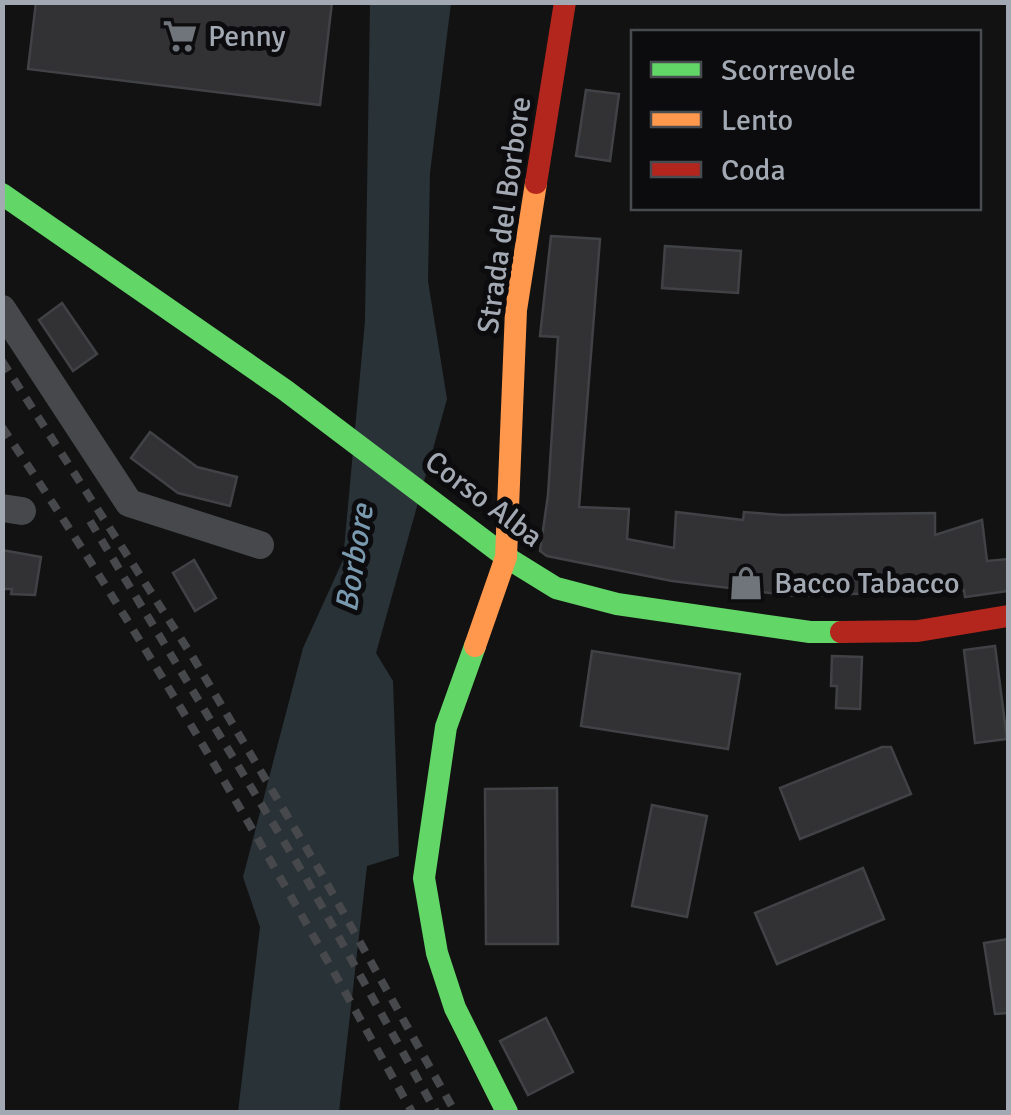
<svg xmlns="http://www.w3.org/2000/svg" width="1011" height="1115" font-family="Signika,sans-serif">
<rect width="100%" height="100%" fill="#121212"/>
<polygon fill="#293237" points="370,3 451,3 430,173 428,281 447,399 376,653 393,681 399,856 367,866 339,1112 238,1112 260,927 243,877 303,648 343,560 365,321"/>
<g fill="#323235" stroke="#414246" stroke-width="2.5">
<polygon points="36,2 332,2 320,105 28,69"/>
<polygon points="586,90 619,94 610,161 576,156"/>
<polygon points="551,236 600,239 579,507 629,509 627,539 674,548 676,512 743,520 744,512 782,515 935,513 935,535 982,520 987,561 1008,559 1008,591 965,597 964,590 795,596 672,581 547,556 540,551 548,495 558,337 540,336"/>
<polygon points="665,246 741,251 738,293 662,288"/>
<polygon points="62,303 97,354 73,371 39,320"/>
<polygon points="150,432 197,467 237,477 230,506 178,493 131,458"/>
<polygon points="2,550 41,557 35,595 11,594 12,589 2,589"/>
<polygon points="194,560 216,598 195,611 173,573"/>
<polygon points="995,646 1007,739 975,743 964,650"/>
<polygon points="592,651 740,674 728,749 581,726"/>
<polygon points="832,656 862,657 860,709 836,708 837,686 831,686"/>
<polygon points="882,747 891,747 911,794 800,839 780,788"/>
<polygon points="557,788 558,944 486,944 485,789"/>
<polygon points="652,805 707,816 687,917 632,906"/>
<polygon points="863,868 884,919 777,964 755,913"/>
<polygon points="1008,939 1008,1013 995,1014 984,943"/>
<polygon points="546,1018 573,1072 528,1095 500,1041"/>
</g>
<g fill="none" stroke-linecap="round" stroke-linejoin="round">
<g stroke="#46484b" stroke-width="28">
<polyline points="2,309 129,503 260,545"/>
<polyline points="2,508 22,511"/>
</g>
<g stroke="#63d668" stroke-width="22">
<polyline points="2,194 285,390 506,557 556,588 617,604 810,632 841,632"/>
<polyline points="475,646 446,727 424,878 437,953 455,1008 507,1112"/>
</g>
<polyline stroke="#ff974d" stroke-width="22" points="475,646 506,557 516,310 536,183"/>
<g stroke="#b3261e" stroke-width="22">
<polyline points="536,183 565,2"/>
<polyline points="841,632 918,631 1008,616"/>
</g>
<g stroke="#47484b" stroke-width="8" stroke-dasharray="12 10" stroke-linecap="butt">
<polyline points="2,361 194,659 320,871 455,1112"/>
<path d="M2,427c150,221 281,453 410,685"/>
<polyline points="90,521 306,878 436,1112"/>
</g>
</g>
<defs>
<g id="supermarket-bare" transform="scale(2.7)"><path d="M-6-5.5h2.5l.6 2H6L4.5 2H-2.5L-4.4-4H-6ZM-1.5 3.2a1.3 1.3 0 1 0 .1 0ZM3 3.2a1.3 1.3 0 1 0 .1 0Z" fill="#70747b" stroke="#0c0c0e" stroke-width="2.5" paint-order="stroke"/></g>
<g id="shop-bare" transform="scale(2.7)"><path d="M-5-2.5h2.3a2.7 3.5 0 0 1 5.4 0H5L5.5 6h-11ZM-1.5-2.5h3a1.5 2.3 0 0 0-3 0Z" fill="#70747b" stroke="#0c0c0e" stroke-width="2.5" paint-order="stroke"/></g>
</defs>
<g fill-rule="evenodd">
<use href="#supermarket-bare" x="180" y="36"/>
<use href="#shop-bare" x="746" y="583"/>
</g>
<g text-anchor="middle" stroke-width="10" stroke-linejoin="round" paint-order="stroke">
<g font-size="30" fill="#a3a9b3" stroke="#0c0c0e" text-anchor="start">
<text x="208" y="46">Penny</text>
<text x="774" y="593">Bacco Tabacco</text>
</g>
<g font-size="30" fill="#a3a9b3" stroke="#0c0c0e">
<text transform="translate(504 215) rotate(-82)" y="10">Strada del Borbore</text>
<text transform="translate(484 499) rotate(37)" y="10">Corso Alba</text>
</g>
<g font-size="32" font-style="italic" fill="#7999af" stroke="#0c0c0e">
<text transform="translate(354 558) rotate(-81)" y="11">Borbore</text>
</g>
</g>
<rect width="1011" height="1115" fill="none" stroke="#a3a9b3" stroke-width="10"/>
<rect x="631" y="30" width="350" height="180" fill="#0c0c0e" stroke="#484b50" stroke-width="2.5"/>
<rect x="651" y="62" width="50" height="15" fill="#63d668" stroke="#484b50" stroke-width="2.5"/>
<text x="721" y="80" font-size="30" fill="#a3a9b3">Scorrevole</text>
<rect x="651" y="112" width="50" height="15" fill="#ff974d" stroke="#484b50" stroke-width="2.5"/>
<text x="721" y="130" font-size="30" fill="#a3a9b3">Lento</text>
<rect x="651" y="162" width="50" height="15" fill="#b3261e" stroke="#484b50" stroke-width="2.5"/>
<text x="721" y="180" font-size="30" fill="#a3a9b3">Coda</text>
</svg>
